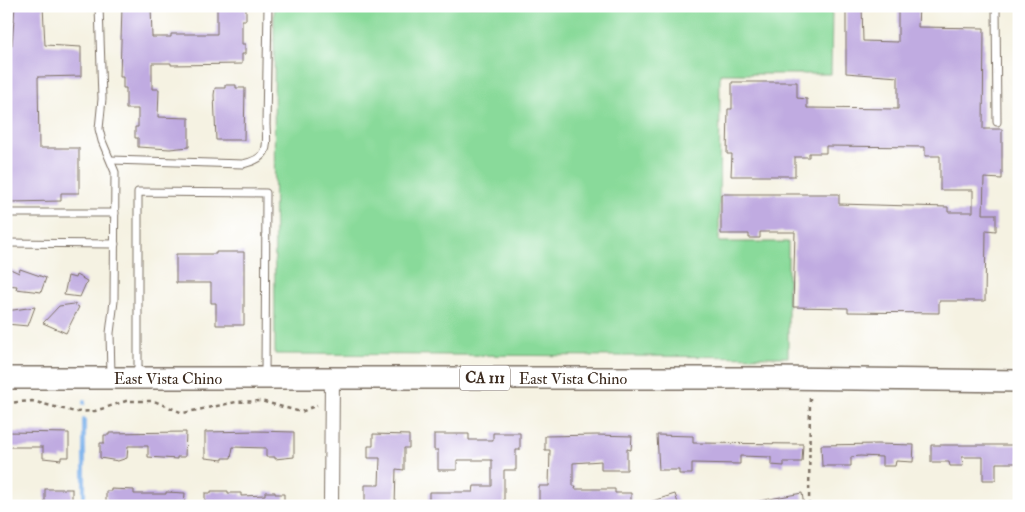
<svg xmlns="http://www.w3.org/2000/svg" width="1025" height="512" font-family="'IM FELL Double Pica',serif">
<rect width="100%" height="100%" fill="#fff"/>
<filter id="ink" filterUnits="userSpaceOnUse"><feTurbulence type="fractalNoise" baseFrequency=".02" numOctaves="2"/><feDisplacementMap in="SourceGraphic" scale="10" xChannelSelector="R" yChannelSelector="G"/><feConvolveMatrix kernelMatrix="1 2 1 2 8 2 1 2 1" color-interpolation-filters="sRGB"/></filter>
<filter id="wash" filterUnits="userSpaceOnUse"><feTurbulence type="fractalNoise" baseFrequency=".0096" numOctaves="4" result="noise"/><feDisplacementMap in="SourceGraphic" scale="20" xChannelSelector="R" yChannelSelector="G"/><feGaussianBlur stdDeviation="1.12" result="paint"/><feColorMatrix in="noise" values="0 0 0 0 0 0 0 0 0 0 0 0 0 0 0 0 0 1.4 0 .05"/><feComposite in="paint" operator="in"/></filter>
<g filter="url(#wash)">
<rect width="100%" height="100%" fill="#f5f2e2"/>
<polygon fill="#89da9a" stroke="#62825c" points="274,6 832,6 831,74 720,74 719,242 788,242 788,357 275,354"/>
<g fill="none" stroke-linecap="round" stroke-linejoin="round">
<g stroke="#7db2eb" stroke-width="4">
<polyline points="84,402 84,403"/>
<polyline points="84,506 84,420"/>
</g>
</g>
<g id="blocks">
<g fill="#c0abe1">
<polygon points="15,6 43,6 45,45 81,47 81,76 38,77 39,148 79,148 79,193 61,193 61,201 9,202 6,200 6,47 12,45"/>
<polygon points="122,6 151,6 152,37 171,37 171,34 217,34 217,6 246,6 246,20 242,20 242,44 245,44 245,54 242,54 242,64 171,65 171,63 152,63 152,89 159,89 158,117 189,118 189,147 170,149 138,147 138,138 135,138 135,127 138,127 138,109 126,109 126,88 123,88 123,77 120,77"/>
<polygon points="846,6 862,6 863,41 898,42 898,6 919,6 918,27 984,28 983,129 1002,129 1002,179 984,178 983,214 996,214 996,231 986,230 985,301 939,301 939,313 848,312 848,308 793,307 795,232 760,232 760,238 749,238 749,234 721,234 721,194 839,194 839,204 948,207 948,212 973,212 973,190 940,190 940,156 925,156 925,147 826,146 826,153 809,153 809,157 795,157 795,176 731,176 732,154 727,154 728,109 732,109 732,82 797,82 797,98 807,99 807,108 898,109 898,77 846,73"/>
<polygon points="225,85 236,85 236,88 245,88 244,140 216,140 214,95 215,88 225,88"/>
<polygon points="216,252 244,252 244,325 216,325 216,303 211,303 211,283 176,283 176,254 216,254"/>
<polygon points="6,267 19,273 20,269 46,278 41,292 16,289 17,286 6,285"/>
<polygon points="76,275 87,281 80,297 64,295 68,276 75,278"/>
<polygon points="74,304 79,307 66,333 43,323 59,306"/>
<polygon points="35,307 28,326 6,324 6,311"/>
<polygon points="257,431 294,432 294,457 275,459 275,457 266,457 266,448 233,447 231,458 223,458 223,460 205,458 205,432"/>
<polygon points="6,432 69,433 69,457 61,457 61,460 43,458 43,447 6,447"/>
<polygon points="186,432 185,457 177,457 177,459 148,457 148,446 128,446 127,458 118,461 100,458 100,443 104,443 104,435 109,435 109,433"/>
<polygon points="493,433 520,433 520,450 516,450 516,470 504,470 504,506 429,506 429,492 473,492 474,486 492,486 492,460 457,460 457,470 438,470 438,450 434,450 434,434 469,434 469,440 493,440"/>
<polygon points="373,434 409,435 409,448 404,448 404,470 396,469 395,506 365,506 365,485 379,485 380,458 368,458 368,446 373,446"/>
<polygon points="597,435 632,436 631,450 627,449 627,470 601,470 601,461 573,463 573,486 576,486 575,489 615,489 615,493 631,493 631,506 539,506 539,486 549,486 550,450 545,450 545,436"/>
<polygon points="657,435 693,436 693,443 803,444 802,462 784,462 784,466 771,465 771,457 740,456 740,464 692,463 692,474 679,474 679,470 659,470"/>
<polygon points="877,444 914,445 913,462 896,461 895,466 882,466 882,457 860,456 851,457 851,466 822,466 821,445"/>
<polygon points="931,445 1019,445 1019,463 996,463 996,480 983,480 983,457 962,457 963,466 950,466 949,462 931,462"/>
<rect x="45" y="489" width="27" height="17"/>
<polygon points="111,489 134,490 134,494 166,494 166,492 185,493 184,506 106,506 106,491 111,491"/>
<polygon points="211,491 228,491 228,493 241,493 241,496 265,495 265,492 275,492 275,494 284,494 284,506 205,506 205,493 211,493"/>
<polygon points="802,493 804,506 759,506 759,501"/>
<polygon points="675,494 679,506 644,506 643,504"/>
</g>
</g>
</g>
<g filter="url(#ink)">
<use href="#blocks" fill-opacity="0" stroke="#7c7063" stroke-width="1"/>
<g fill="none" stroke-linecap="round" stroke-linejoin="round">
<g stroke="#7c7063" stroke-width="9">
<g id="service">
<polyline points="99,6 102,99 99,129 102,141 115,172 114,301 110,333 111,375"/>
<polyline points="996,6 997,122"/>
<path d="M111,160l132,4c27,-6 24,-17 23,-39l2,-119"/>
<polyline points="6,213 115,213"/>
<polyline points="6,243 115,244"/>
<polyline points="138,375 138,192 266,193 265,375"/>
</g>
</g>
<g stroke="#7c7063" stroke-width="16">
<polyline id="minor" points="331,506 332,378"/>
</g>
<g stroke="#7c7063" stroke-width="24">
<polyline id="primary" points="6,378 776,378 1019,381"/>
</g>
<g stroke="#7c7063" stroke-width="2.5" stroke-dasharray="4 4" stroke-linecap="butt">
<polyline points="6,403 32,401 75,412 95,411 126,401 154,401 183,413 236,402 261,401 301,412 317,405"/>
<polyline points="809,506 810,395"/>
</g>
<use href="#service" stroke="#fff" stroke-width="7"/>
<use href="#minor" stroke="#fff" stroke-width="14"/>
<use href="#primary" stroke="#fff" stroke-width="21"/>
</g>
</g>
<g text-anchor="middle" stroke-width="4" stroke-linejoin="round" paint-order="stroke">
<rect fill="#fff" stroke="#766a62" stroke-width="1" x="460" y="365.5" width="50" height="25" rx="4"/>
<g font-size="15" font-weight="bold" fill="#3b2a1e">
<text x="485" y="383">CA 111</text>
</g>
<g font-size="16" fill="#3b2a1e" stroke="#fff">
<text x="168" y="384">East Vista Chino</text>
<text x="573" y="384">East Vista Chino</text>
</g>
</g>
<rect width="1025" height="512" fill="none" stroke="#fff" stroke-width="25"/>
</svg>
